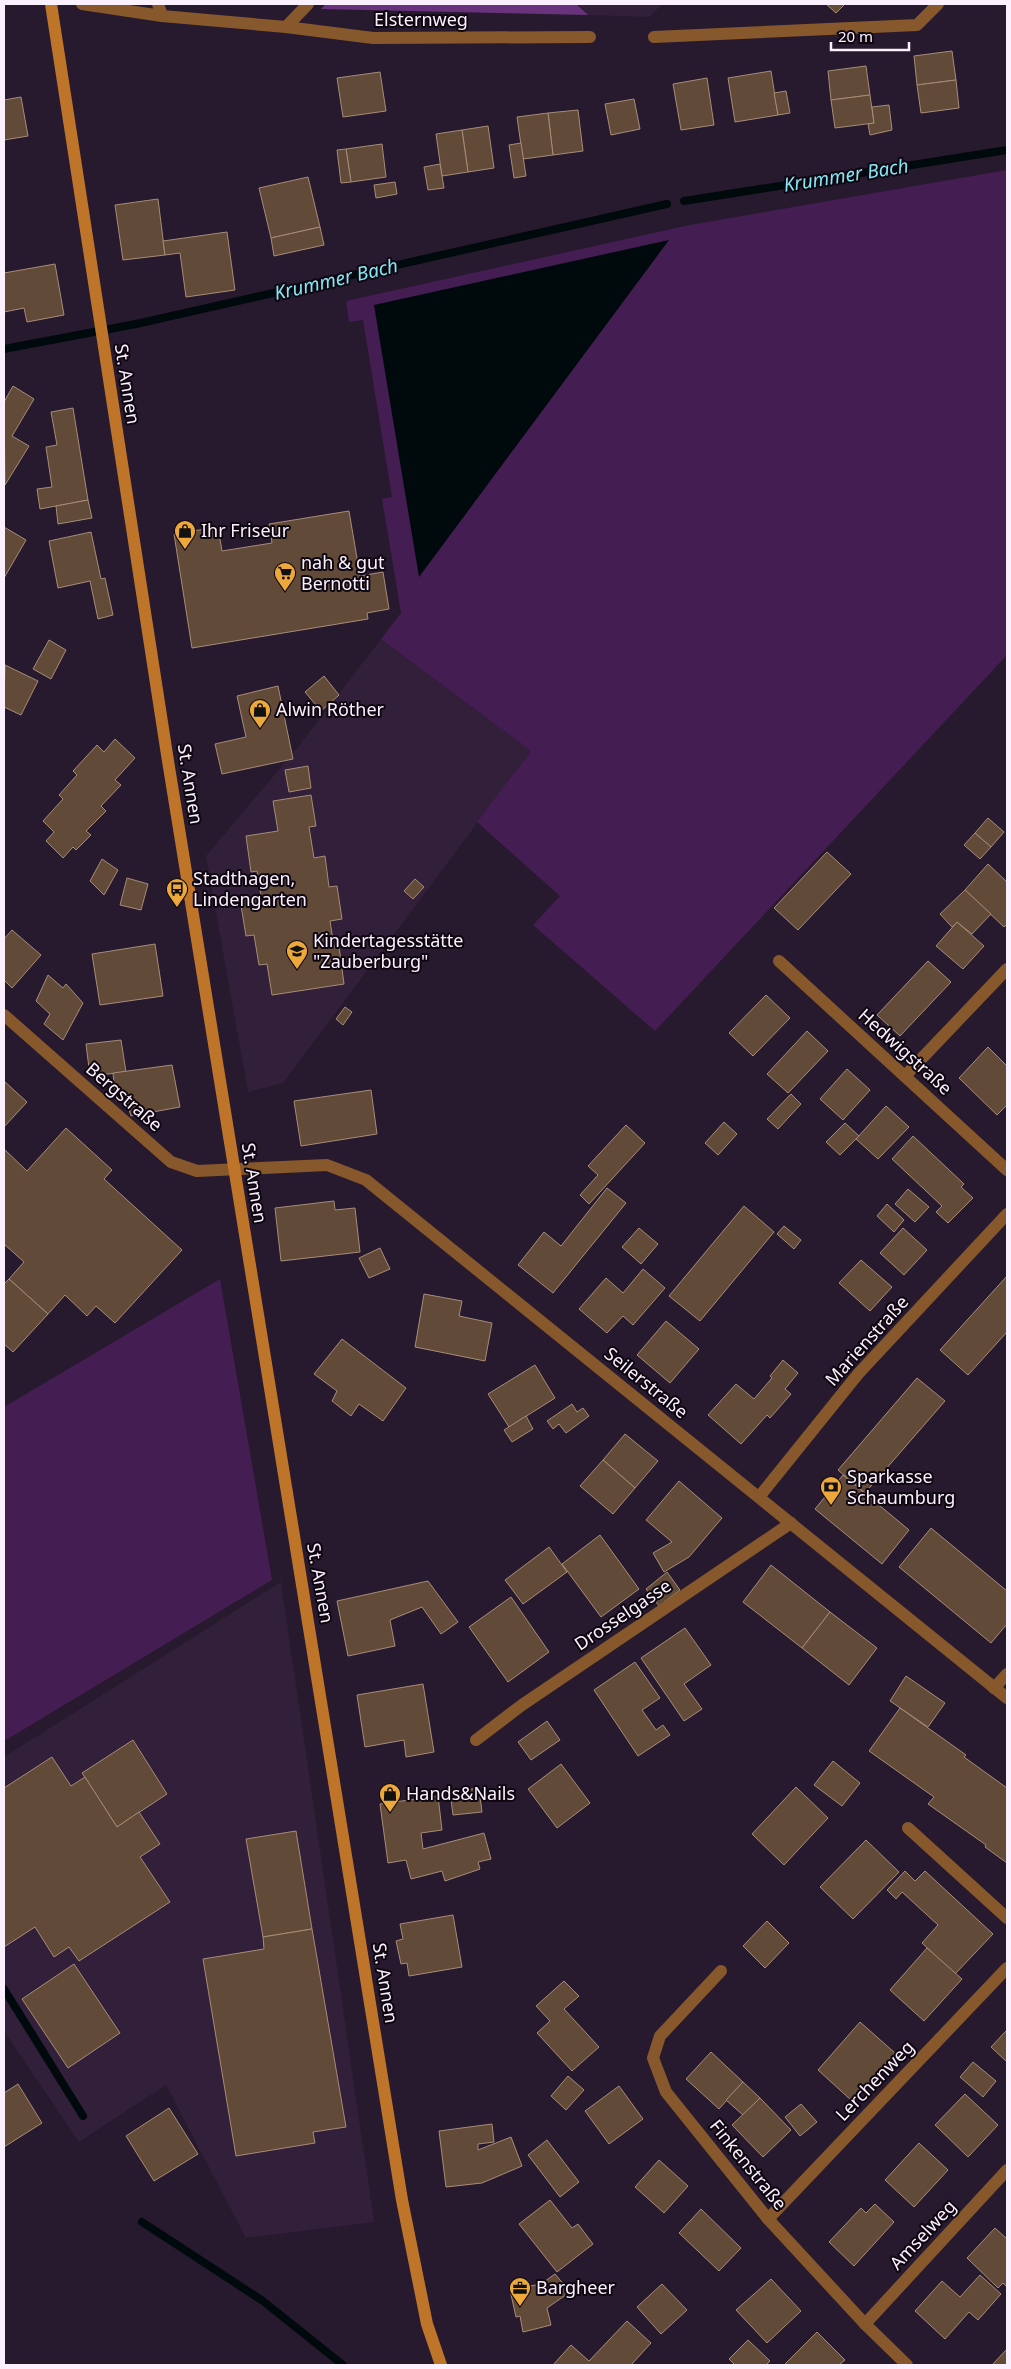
<svg xmlns="http://www.w3.org/2000/svg" width="1011" height="2369" font-family="'Noto Sans',sans-serif">
<rect width="100%" height="100%" fill="#281a2e"/>
<g fill="#321f39">
<polygon points="576,4 662,4 649,17 588,15"/>
<polygon points="381,639 531,751 283,1083 248,1092 206,856 298,747"/>
<polygon points="281,1582 374,2222 246,2238 166,2085 79,2142 4,2031 4,1757"/>
</g>
<g fill="#441d52">
<polygon points="1007,170 1007,655 655,1031 533,925 560,896 477,822 531,751 381,639 401,613 382,499 392,497 363,320 349,322 346,301 690,225"/>
<polygon points="220,1279 272,1580 6,1740 4,1737 4,1407"/>
</g>
<polygon fill="#68337c" points="326,4 576,4 588,15 321,9"/>
<polygon fill="#000a0d" points="669,240 419,577 374,305"/>
<g fill="none" stroke-linecap="round" stroke-linejoin="round">
<g stroke="#000a0d" stroke-width="8">
<polyline points="684,201 1007,150"/>
<polyline points="4,349 136,324 667,204"/>
<polyline points="4,1989 83,2116"/>
<polyline points="142,2222 263,2301 343,2365"/>
</g>
</g>
<g fill="#624a38" stroke="#a78c78">
<polygon points="826,4 845,4 836,13"/>
<polygon points="952,51 956,80 917,85 914,56"/>
<polygon points="866,66 870,95 831,100 828,71"/>
<polygon points="771,71 778,115 735,122 728,78"/>
<polygon points="380,72 386,111 343,117 337,78"/>
<polygon points="707,78 714,125 681,130 673,84"/>
<polygon points="956,80 959,108 921,113 917,85"/>
<polygon points="786,91 790,113 778,115 774,93"/>
<polygon points="870,95 874,123 835,128 831,100"/>
<polygon points="21,97 28,136 4,140 4,100"/>
<polygon points="634,99 640,129 611,135 605,104"/>
<polygon points="889,105 892,130 870,135 868,124 874,123 872,107"/>
<polygon points="578,110 583,151 553,155 548,113"/>
<polygon points="548,113 553,155 523,159 517,117"/>
<polygon points="488,126 494,168 468,172 462,130"/>
<polygon points="462,130 468,172 442,176 436,134"/>
<polygon points="521,143 526,176 514,178 509,145"/>
<polygon points="382,144 386,177 351,182 346,149"/>
<polygon points="346,149 351,182 341,183 337,150"/>
<polygon points="440,164 444,188 428,190 424,167"/>
<polygon points="308,177 320,227 271,238 259,188"/>
<polygon points="395,182 397,194 376,198 374,185"/>
<polygon points="158,199 165,255 123,260 115,205"/>
<polygon points="320,227 324,245 274,256 271,238"/>
<polygon points="227,232 235,290 186,297 180,253 165,255 163,241"/>
<polygon points="55,264 64,315 27,322 24,308 4,312 4,273"/>
<polygon points="13,386 34,399 12,436 29,446 5,485 4,402"/>
<polygon points="73,408 88,500 40,509 37,489 52,487 46,447 57,445 51,412"/>
<polygon points="88,500 92,518 58,524 56,506"/>
<polygon points="349,511 360,576 383,572 389,609 367,613 368,619 192,648 174,534 218,527 222,551 272,543 269,524"/>
<polygon points="4,527 26,540 4,578"/>
<polygon points="91,532 101,579 105,578 113,615 98,619 90,581 58,588 49,541"/>
<polygon points="49,640 66,650 51,679 33,669"/>
<polygon points="5,665 38,681 21,715 4,707"/>
<polygon points="324,676 339,695 321,711 305,692"/>
<polygon points="278,686 293,759 222,774 215,744 246,737 237,696"/>
<polygon points="115,739 135,758 115,780 121,785 101,806 106,811 86,831 91,835 76,850 73,847 63,858 46,841 54,832 43,821 63,799 59,795 77,775 73,771 97,745 104,752"/>
<polygon points="308,766 311,788 289,792 285,770"/>
<polygon points="311,795 316,826 309,827 314,858 325,856 329,887 337,886 342,919 330,921 334,947 339,946 344,984 272,995 267,964 259,965 254,935 246,936 240,899 261,896 257,871 251,872 246,836 278,831 273,801"/>
<polygon points="988,818 1004,832 991,847 975,833"/>
<polygon points="975,833 991,847 980,859 964,845"/>
<polygon points="827,852 851,874 798,930 774,908"/>
<polygon points="102,859 118,870 104,895 90,881"/>
<polygon points="988,864 1007,882 1007,924 1004,927 965,890"/>
<polygon points="127,878 148,884 141,910 120,905"/>
<polygon points="415,879 424,887 413,899 404,891"/>
<polygon points="965,890 991,914 972,934 957,922 952,927 940,914"/>
<polygon points="957,922 984,946 963,969 936,946"/>
<polygon points="12,930 41,955 12,988 4,980 4,939"/>
<polygon points="155,944 163,996 100,1005 92,954"/>
<polygon points="928,961 951,982 900,1036 877,1015"/>
<polygon points="48,975 63,988 66,984 83,1003 63,1040 44,1024 50,1014 36,1001"/>
<polygon points="766,995 790,1018 753,1056 729,1033"/>
<polygon points="345,1007 352,1012 343,1025 336,1019"/>
<polygon points="807,1031 828,1051 788,1093 767,1074"/>
<polygon points="121,1040 126,1072 90,1076 86,1044"/>
<polygon points="988,1047 1007,1066 1007,1105 997,1115 959,1078"/>
<polygon points="172,1065 180,1107 131,1116 126,1100 116,1101 113,1073"/>
<polygon points="847,1069 870,1090 843,1120 820,1099"/>
<polygon points="4,1081 27,1102 4,1127"/>
<polygon points="371,1090 377,1134 301,1146 294,1101"/>
<polygon points="791,1094 801,1104 778,1129 767,1119"/>
<polygon points="886,1106 909,1127 878,1159 856,1139"/>
<polygon points="724,1122 737,1134 718,1155 705,1143"/>
<polygon points="845,1123 859,1136 840,1155 826,1142"/>
<polygon points="626,1125 645,1143 589,1204 580,1195 598,1175 588,1166"/>
<polygon points="66,1128 112,1170 104,1179 182,1250 115,1323 96,1306 87,1316 65,1295 48,1314 9,1279 24,1262 4,1244 4,1149 27,1171"/>
<polygon points="913,1136 964,1184 961,1187 973,1198 948,1223 936,1212 942,1206 892,1159"/>
<polygon points="607,1188 626,1203 553,1293 518,1265 544,1232 561,1246"/>
<polygon points="908,1189 929,1207 915,1222 895,1204"/>
<polygon points="334,1201 335,1210 355,1208 360,1252 281,1261 275,1208"/>
<polygon points="887,1204 904,1220 894,1232 877,1216"/>
<polygon points="744,1206 774,1232 700,1321 669,1296"/>
<polygon points="784,1226 801,1240 794,1249 777,1234"/>
<polygon points="639,1228 658,1244 641,1264 622,1247"/>
<polygon points="903,1228 927,1250 904,1275 880,1253"/>
<polygon points="380,1248 390,1269 369,1278 359,1258"/>
<polygon points="861,1260 892,1287 870,1311 839,1283"/>
<polygon points="643,1269 665,1288 633,1325 623,1316 607,1333 579,1309 606,1278 623,1293"/>
<polygon points="1007,1276 1007,1332 968,1375 940,1350"/>
<polygon points="9,1279 48,1314 13,1352 4,1344 4,1284"/>
<polygon points="424,1294 462,1301 459,1316 492,1323 485,1361 415,1347"/>
<polygon points="666,1321 699,1349 670,1383 637,1355"/>
<polygon points="342,1339 406,1388 383,1421 359,1404 351,1416 332,1401 337,1391 314,1374"/>
<polygon points="783,1360 798,1373 785,1389 791,1394 770,1418 767,1415 741,1444 708,1415 736,1384 754,1399 772,1378 770,1376"/>
<polygon points="535,1365 555,1398 509,1427 488,1394"/>
<polygon points="917,1378 945,1401 865,1493 838,1470"/>
<polygon points="572,1404 577,1412 583,1408 589,1416 566,1433 559,1424 553,1429 547,1421"/>
<polygon points="526,1416 533,1429 512,1442 504,1430"/>
<polygon points="625,1434 658,1461 635,1488 603,1460"/>
<polygon points="603,1460 635,1488 613,1514 580,1486"/>
<polygon points="843,1475 909,1530 882,1564 815,1509"/>
<polygon points="679,1481 722,1518 689,1557 664,1572 653,1553 672,1542 646,1520"/>
<polygon points="931,1528 1007,1591 1007,1624 991,1643 899,1567"/>
<polygon points="600,1535 639,1589 601,1617 562,1564"/>
<polygon points="549,1547 567,1572 523,1604 505,1580"/>
<polygon points="771,1565 830,1612 802,1648 743,1602"/>
<polygon points="667,1572 680,1590 659,1606 646,1589"/>
<polygon points="428,1581 458,1622 441,1634 422,1607 390,1620 395,1646 348,1656 337,1601"/>
<polygon points="511,1597 549,1652 508,1682 469,1627"/>
<polygon points="830,1612 877,1648 849,1685 802,1648"/>
<polygon points="685,1628 711,1665 684,1684 702,1709 684,1721 641,1658"/>
<polygon points="635,1662 660,1698 642,1710 656,1730 663,1725 670,1735 638,1756 594,1690"/>
<polygon points="906,1676 945,1703 928,1727 890,1701"/>
<polygon points="423,1684 434,1752 406,1757 404,1740 365,1747 357,1695"/>
<polygon points="900,1708 966,1755 964,1757 1007,1788 1007,1863 985,1847 986,1845 928,1804 934,1797 869,1751"/>
<polygon points="547,1721 560,1740 531,1760 518,1742"/>
<polygon points="133,1740 167,1794 117,1827 82,1773"/>
<polygon points="52,1757 71,1786 85,1777 117,1827 139,1812 160,1844 140,1857 170,1902 79,1961 69,1947 54,1957 35,1927 4,1947 4,1788"/>
<polygon points="833,1761 860,1783 842,1806 814,1785"/>
<polygon points="561,1764 590,1803 557,1828 528,1789"/>
<polygon points="796,1787 828,1818 784,1865 752,1834"/>
<polygon points="479,1788 482,1812 453,1815 450,1792"/>
<polygon points="438,1796 442,1830 421,1833 423,1849 484,1833 491,1859 478,1862 480,1869 445,1881 442,1871 411,1879 406,1860 388,1863 380,1804"/>
<polygon points="296,1831 312,1929 263,1937 246,1839"/>
<polygon points="866,1840 899,1872 853,1919 820,1887"/>
<polygon points="905,1871 915,1881 925,1871 993,1934 955,1974 922,1943 938,1925 902,1892 896,1899 887,1890"/>
<polygon points="453,1915 462,1967 409,1976 407,1963 401,1964 396,1941 403,1939 400,1924"/>
<polygon points="767,1921 789,1943 765,1968 743,1946"/>
<polygon points="312,1929 346,2127 313,2132 315,2143 236,2156 203,1959 264,1949 263,1937"/>
<polygon points="927,1948 962,1979 924,2021 890,1990"/>
<polygon points="74,1964 120,2033 68,2068 22,1999"/>
<polygon points="564,1981 579,1996 564,2009 599,2047 572,2071 537,2033 550,2021 536,2006"/>
<polygon points="860,2022 895,2053 852,2101 818,2070"/>
<polygon points="1007,2030 1007,2062 991,2047"/>
<polygon points="711,2052 743,2082 719,2109 686,2079"/>
<polygon points="973,2062 996,2081 983,2097 960,2077"/>
<polygon points="568,2076 584,2090 566,2110 551,2096"/>
<polygon points="743,2082 760,2098 743,2115 726,2100"/>
<polygon points="18,2084 42,2123 4,2147 4,2093"/>
<polygon points="619,2086 643,2119 609,2144 585,2111"/>
<polygon points="965,2094 998,2125 968,2157 935,2125"/>
<polygon points="760,2098 791,2130 763,2157 732,2125"/>
<polygon points="801,2104 817,2122 800,2136 785,2117"/>
<polygon points="169,2108 198,2154 154,2181 126,2136"/>
<polygon points="492,2124 494,2142 478,2144 478,2150 511,2137 522,2166 482,2183 446,2187 439,2131"/>
<polygon points="547,2140 579,2182 560,2197 528,2155"/>
<polygon points="919,2143 948,2170 914,2207 885,2180"/>
<polygon points="659,2160 688,2186 664,2213 635,2187"/>
<polygon points="550,2200 572,2228 578,2224 593,2244 557,2272 519,2224"/>
<polygon points="875,2204 894,2222 854,2266 829,2242 861,2208 866,2213"/>
<polygon points="701,2209 741,2248 719,2271 679,2233"/>
<polygon points="995,2228 1007,2239 1007,2287 1003,2283 998,2288 967,2258"/>
<polygon points="555,2274 570,2292 547,2308 551,2325 523,2332 520,2316 516,2317 510,2290 541,2284"/>
<polygon points="980,2275 1001,2294 978,2320 969,2312 945,2339 915,2311 942,2281 960,2297"/>
<polygon points="771,2279 801,2311 767,2343 736,2310"/>
<polygon points="662,2284 687,2310 661,2334 637,2307"/>
<polygon points="627,2321 651,2343 631,2365 553,2365 571,2345 589,2361"/>
<polygon points="817,2332 845,2360 839,2365 784,2365"/>
<polygon points="748,2340 770,2361 766,2365 735,2365 729,2359"/>
<polygon points="1007,2349 1007,2365 992,2365"/>
</g>
<g fill="none" stroke-linecap="round" stroke-linejoin="round">
<g stroke="#86582c" stroke-width="12">
<polyline points="82,4 162,16 286,27 373,38 590,37"/>
<polyline points="158,4 162,16"/>
<polyline points="286,27 308,4"/>
<polyline points="654,37 917,25 938,4"/>
<polyline points="779,961 1007,1170"/>
<polyline points="4,1015 171,1162 197,1171 327,1165 366,1180 1007,1698"/>
<polyline points="905,1076 1007,969"/>
<polyline points="759,1497 858,1374 1007,1214"/>
<polyline points="994,1688 1007,1674"/>
<polyline points="476,1740 522,1705 791,1523"/>
<polyline points="908,1828 1007,1918"/>
<polyline points="721,1971 660,2036 653,2058 666,2092 768,2219 865,2324 907,2365"/>
<polyline points="768,2219 1007,1968"/>
<polyline points="865,2324 1007,2170"/>
</g>
<polyline stroke="#bf7529" stroke-width="12" points="51,4 168,761 402,2200 427,2324 441,2365"/>
</g>
<defs>
<g id="shop-pin" transform="scale(1.125)"><path d="M0 17L-7.5 6A9.5 9.5 0 1 1 7.5 6Z" fill="#eda83b" stroke="#0e0710"/><path d="M-5-2.5h2.3a2.7 3.5 0 0 1 5.4 0H5L5.5 6h-11ZM-1.5-2.5h3a1.5 2.3 0 0 0-3 0Z" fill="#111"/></g>
<g id="supermarket-pin" transform="scale(1.125)"><path d="M0 17L-7.5 6A9.5 9.5 0 1 1 7.5 6Z" fill="#eda83b" stroke="#0e0710"/><path d="M-6-5.5h2.5l.6 2H6L4.5 2H-2.5L-4.4-4H-6ZM-1.5 3.2a1.3 1.3 0 1 0 .1 0ZM3 3.2a1.3 1.3 0 1 0 .1 0Z" fill="#111"/></g>
<g id="bus-pin" transform="scale(1.125)"><path d="M0 17L-7.5 6A9.5 9.5 0 1 1 7.5 6Z" fill="#eda83b" stroke="#0e0710"/><path d="M-5-6H5V4H4V6H2V4H-2V6H-4V4H-5ZM-3.5-4V0h7V-4ZM-3.5 1.2v1.5H-2V1.2ZM2 1.2v1.5H3.5V1.2Z" fill="#111"/></g>
<g id="school-pin" transform="scale(1.125)"><path d="M0 17L-7.5 6A9.5 9.5 0 1 1 7.5 6Z" fill="#eda83b" stroke="#0e0710"/><path d="M0-5L7-2L0 1L-7-2ZM-4 1L0 2.5L4 1V4Q0 6-4 4Z" fill="#111"/></g>
<g id="bank-pin" transform="scale(1.125)"><path d="M0 17L-7.5 6A9.5 9.5 0 1 1 7.5 6Z" fill="#eda83b" stroke="#0e0710"/><path d="M-6-4H6V4H-6ZM0-2.3a2.3 2.3 0 1 0 0 4.6a2.3 2.3 0 1 0 0-4.6Z" fill="#111"/></g>
<g id="office-pin" transform="scale(1.125)"><path d="M0 17L-7.5 6A9.5 9.5 0 1 1 7.5 6Z" fill="#eda83b" stroke="#0e0710"/><path d="M-6-3h4V-5.5h4V-3h4V5H-6ZM-1-4.5V-3h2v-1.5ZM-6 0V1H6V0Z" fill="#111"/></g>
</defs>
<g fill-rule="evenodd">
<use href="#shop-pin" x="185" y="531"/>
<use href="#supermarket-pin" x="285" y="573"/>
<use href="#shop-pin" x="260" y="710"/>
<use href="#bus-pin" x="177" y="889"/>
<use href="#school-pin" x="297" y="951"/>
<use href="#bank-pin" x="831" y="1487"/>
<use href="#shop-pin" x="390" y="1794"/>
<use href="#office-pin" x="520" y="2288"/>
</g>
<g text-anchor="middle" stroke-width="4" stroke-linejoin="round" paint-order="stroke">
<g font-size="18" fill="#faf0fe" stroke="#0e0710">
<text x="421" y="26">Elsternweg</text>
<text transform="translate(127 384) rotate(81)" y="6">St. Annen</text>
<text transform="translate(190 784) rotate(81)" y="6">St. Annen</text>
<text transform="translate(905 1052) rotate(42)" y="6">Hedwigstraße</text>
<text transform="translate(124 1097) rotate(41)" y="6">Bergstraße</text>
<text transform="translate(254 1183) rotate(81)" y="6">St. Annen</text>
<text transform="translate(867 1341) rotate(-48)" y="6">Marienstraße</text>
<text transform="translate(646 1383) rotate(39)" y="6">Seilerstraße</text>
<text transform="translate(320 1583) rotate(80)" y="6">St. Annen</text>
<text transform="translate(623 1615) rotate(-34)" y="6">Drosselgasse</text>
<text transform="translate(385 1983) rotate(81)" y="6">St. Annen</text>
<text transform="translate(875 2081) rotate(-46)" y="6">Lerchenweg</text>
<text transform="translate(748 2165) rotate(51)" y="6">Finkenstraße</text>
<text transform="translate(923 2235) rotate(-47)" y="6">Amselweg</text>
</g>
<g font-size="18" fill="#faf0fe" stroke="#0e0710" text-anchor="start">
<text x="201" y="537">Ihr Friseur</text>
<text x="301" y="569">nah &amp; gut<tspan x="301" dy="21">Bernotti</tspan></text>
<text x="276" y="716">Alwin Röther</text>
<text x="193" y="885">Stadthagen,<tspan x="193" dy="21">Lindengarten</tspan></text>
<text x="313" y="947">Kindertagesstätte<tspan x="313" dy="21">"Zauberburg"</tspan></text>
<text x="847" y="1483">Sparkasse<tspan x="847" dy="21">Schaumburg</tspan></text>
<text x="406" y="1800">Hands&amp;Nails</text>
<text x="536" y="2294">Bargheer</text>
</g>
<g font-size="19" font-style="italic" fill="#85e7f6" stroke="#0e0710">
<text transform="translate(846 175) rotate(-9)" y="7">Krummer Bach</text>
<text transform="translate(336 279) rotate(-13)" y="7">Krummer Bach</text>
</g>
</g>
<rect width="1011" height="2369" fill="none" stroke="#faf0fe" stroke-width="10"/>
<path d="M831 42v8h78v-8" fill="none" stroke="#faf0fe" stroke-width="2.5"/>
<text x="838" y="42" font-size="15" fill="#faf0fe" stroke="#0e0710" stroke-width="4" paint-order="stroke">20 m</text>
</svg>
